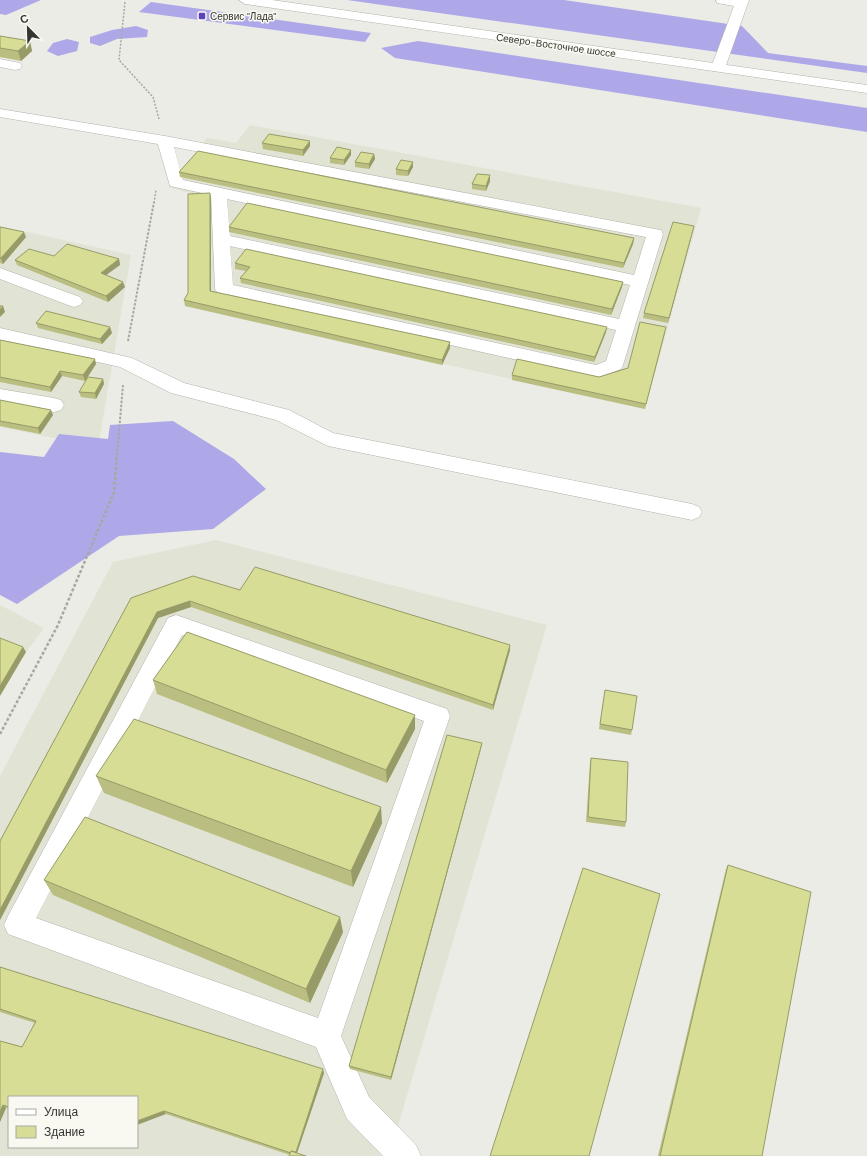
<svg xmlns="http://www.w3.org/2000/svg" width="867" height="1156" font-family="'DM Sans',sans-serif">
<rect width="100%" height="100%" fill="#ebece5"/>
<g fill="#e1e3d4" fill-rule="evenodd">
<polygon points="250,125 701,208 645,409 185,306 189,299 189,200 193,194 168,187 207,138 236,143"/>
<polygon points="0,226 131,255 98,447 0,427"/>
<path d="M216,540l331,85 -158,531h-389v-380l113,-214zM9,1097h128v50h-128z"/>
<polygon points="0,605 44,628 26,652 0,696"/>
</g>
<g fill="#aea8e9">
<polygon points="0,0 41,0 6,15 0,14"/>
<polygon points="347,0 564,0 742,26 768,53 867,66 867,73"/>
<polygon points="151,2 371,33 365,42 139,12"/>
<polygon points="136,26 148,30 147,37 117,39 100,46 90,43 90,37 112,30"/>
<polygon points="67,39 79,42 77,51 58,56 47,51 53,43"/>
<polygon points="418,41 867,108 867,132 395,58 381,48"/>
<polygon points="173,421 234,459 266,489 213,529 119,536 17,604 0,595 0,452 44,457 59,434 108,439 110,425"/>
</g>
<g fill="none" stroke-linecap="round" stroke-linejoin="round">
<g stroke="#b2b3ac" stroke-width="1">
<g id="minor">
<polygon points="716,0 749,0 725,68 723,71 713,71 711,68 734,6 717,3"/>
<polygon points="0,59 20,63 22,66 20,69 15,70 0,67"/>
<path d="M0,109l165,27 490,93 6,1 2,4 -40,131 -2,4 -23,9 -380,-85 -3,-4 -4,-94 -41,-9 -12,-42 -158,-27zM174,147l472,90 -12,38 -451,-95zM227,199l403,86 -11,34 -389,-83zM230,246l386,84 -10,31 -10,4 -363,-80z"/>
<polygon points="0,268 80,297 83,301 80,305 74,307 68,305 0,279"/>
<polygon points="0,328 132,358 184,383 289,410 333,433 692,504 699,507 702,512 699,517 692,520 328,446 276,420 171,393 120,367 0,340"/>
<polygon points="0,389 54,398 61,400 64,405 61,410 54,412 0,401"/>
<path d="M176,615l271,94 3,7 -109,320 28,61 47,48 5,11h-38l-36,-37 -31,-72 -308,-113 -4,-9 4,-9 160,-298zM182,635l242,86 -106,297 -282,-100z"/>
</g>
</g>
<g stroke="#b2b3ac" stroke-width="1">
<polygon id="major" points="239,0 272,0 867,85 867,93 245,4"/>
</g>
<g stroke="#a7a8a2" stroke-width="1.5" stroke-dasharray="2 1.5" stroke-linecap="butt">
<polyline points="125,2 119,60 153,97 159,119"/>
<polyline points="154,203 156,190"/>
</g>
<g stroke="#a7a8a2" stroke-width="2" stroke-dasharray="2.5 1.5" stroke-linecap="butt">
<polyline points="128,341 154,202"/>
<polyline points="117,455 123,385"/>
</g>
<polyline stroke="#a7a8a2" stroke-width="2.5" stroke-dasharray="3 2" stroke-linecap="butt" points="0,734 58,625 114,492 117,454"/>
<use href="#minor" fill="#fff" fill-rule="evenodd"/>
<use href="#major" fill="#fff" fill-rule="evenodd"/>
</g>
<g fill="#babe80">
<polygon points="0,36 30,41 32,51 21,61 0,57"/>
<polygon points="262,143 310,146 303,156 263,149"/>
<polygon points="374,154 375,159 369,169 355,167 355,162"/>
<polygon points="351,155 344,165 330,163 330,158"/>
<polygon points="413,162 413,167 408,176 396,175 396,169"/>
<polygon points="179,172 634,238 633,244 623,268 180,177"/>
<polygon points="490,175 490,181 486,191 472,189 472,184"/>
<polygon points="211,199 211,291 450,342 450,348 442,365 185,306 184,300 188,293"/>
<polygon points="694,226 668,323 643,318 644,313"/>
<polygon points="0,227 26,237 3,264 0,263"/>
<polygon points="229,227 623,282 622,287 611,315 229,232"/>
<polygon points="54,256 119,259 120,265 106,275 125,287 108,302 17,265 15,260"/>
<polygon points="235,263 606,332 594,362 241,283 240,278 246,271 235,269"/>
<polygon points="36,323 112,333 102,344 38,328"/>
<polygon points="665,333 645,409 512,380 512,375 599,377 628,368"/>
<polygon points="0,340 96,364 85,381 62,376 51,392 0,382"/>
<polygon points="103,379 104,384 96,399 81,397 79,392"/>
<polygon points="0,400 53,415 40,434 0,426"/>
<polygon points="240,590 510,645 510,650 493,710 191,607 158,618 0,920 0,841 131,598"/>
<polygon points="153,680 415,729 387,783 157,694"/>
<polygon points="605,690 632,730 631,735 599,729"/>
<polygon points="482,743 481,748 391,1080 350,1069 349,1066"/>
<polygon points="591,758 626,822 625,827 586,822 590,762"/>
<polygon points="96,776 382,823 353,887 104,793"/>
<polygon points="728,865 762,1156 658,1156 726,869"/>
<polygon points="44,880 343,932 310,1003 53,895"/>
<polygon points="0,967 324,1073 297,1153 290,1155 166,1114 9,1097 9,1109 6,1108 0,1122 0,1041 22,1047 35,1023 0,1012"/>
</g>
<g fill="#979b68">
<polygon points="30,41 32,51 21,61 18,51"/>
<polygon points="310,141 310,146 303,156 303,150"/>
<polygon points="351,150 351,155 344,165 344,160"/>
<polygon points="374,154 375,159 369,169 369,164"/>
<polygon points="413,162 413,167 408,176 408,171"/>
<polygon points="490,175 490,181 486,191 486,186"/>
<polygon points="210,193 211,199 211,297 210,291"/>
<polygon points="694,226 693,231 668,323 669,318"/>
<polygon points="24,232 26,237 3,264 1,258"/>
<polygon points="634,238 633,244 623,268 624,263"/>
<polygon points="119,259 120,265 102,278 101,273"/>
<polygon points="123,282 125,287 108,302 106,296"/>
<polygon points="623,282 622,287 611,315 612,309"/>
<polygon points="3,306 5,312 0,317 0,310"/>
<polygon points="110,327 112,333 102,344 100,339"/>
<polygon points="607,327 606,332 594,362 595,357"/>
<polygon points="450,342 450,348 442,365 442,360"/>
<polygon points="95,359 96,364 85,381 83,375"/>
<polygon points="60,371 62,376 51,392 50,387"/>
<polygon points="103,379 104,384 96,399 95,393"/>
<polygon points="51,410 53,415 40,434 38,428"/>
<polygon points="190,601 191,607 158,618 0,920 0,910 157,612"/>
<polygon points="510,645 510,650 493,710 493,705"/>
<polygon points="23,647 26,652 0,696 0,686"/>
<polygon points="415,715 415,729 387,783 386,770"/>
<polygon points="482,743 481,748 391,1080 391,1077"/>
<polygon points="381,807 382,823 353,887 351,871"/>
<polygon points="340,917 343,932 310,1003 306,989"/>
<polygon points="323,1069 324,1073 296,1156 295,1154"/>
<polygon points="3,1105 6,1108 0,1122 0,1112"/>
<polygon points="164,1111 166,1114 137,1125 137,1121"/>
</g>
<g fill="#d8dd95" stroke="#979b68">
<polygon points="0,36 30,41 18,51 0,48"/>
<polygon points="269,134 310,141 303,150 262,143"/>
<polygon points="337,147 351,150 344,160 330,158"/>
<polygon points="198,151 634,238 624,263 179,172"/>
<polygon points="361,152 374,154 369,164 355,162"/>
<polygon points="401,160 413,162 408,171 396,169"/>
<polygon points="477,174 490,175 486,186 472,184"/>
<polygon points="210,193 210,291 450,342 442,360 184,300 188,293 188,194"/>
<polygon points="247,203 623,282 612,309 229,227"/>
<polygon points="673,222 694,226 669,318 644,313"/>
<polygon points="0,227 24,232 1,258 0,258"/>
<polygon points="67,244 119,259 101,273 123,282 106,296 15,260 29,249 54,256"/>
<polygon points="246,249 607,327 595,357 240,278 250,267 235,263"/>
<polygon points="0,306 3,306 0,310"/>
<polygon points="46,311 110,327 100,339 36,323"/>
<polygon points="640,322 666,327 646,404 512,375 517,359 599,377 628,368"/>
<polygon points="0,340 95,359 83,375 60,371 50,387 0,377"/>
<polygon points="88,377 103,379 95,393 79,392"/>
<polygon points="0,400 51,410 38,428 0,421"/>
<polygon points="255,567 510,645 493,705 190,601 157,612 0,910 0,841 131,598 193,576 240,590"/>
<polygon points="187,632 415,715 386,770 153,680"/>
<polygon points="0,638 23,647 0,686"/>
<polygon points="605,690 637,696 632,730 600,724"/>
<polygon points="134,719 381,807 351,871 96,776"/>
<polygon points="447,735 482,743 391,1077 349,1066"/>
<polygon points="591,758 628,762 626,822 588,817"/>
<polygon points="85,817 340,917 306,989 44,880"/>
<polygon points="728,865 811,892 762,1156 660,1156"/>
<polygon points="583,868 660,894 589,1156 490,1156"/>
<polygon points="0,967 323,1069 296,1152 291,1151 291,1153 164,1111 137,1121 137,1097 9,1097 9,1107 3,1105 0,1112 0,1041 22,1047 36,1021 0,1009"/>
<polygon points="291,1151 306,1156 289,1156"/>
</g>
<rect fill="#5e43bb" stroke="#f9f9f2" stroke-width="1.5" x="198" y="12" width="8" height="8" rx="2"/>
<g text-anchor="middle" stroke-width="3" stroke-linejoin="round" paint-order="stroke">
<g font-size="10" fill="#343431" stroke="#f9f9f2" text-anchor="start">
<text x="210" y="20">Сервис "Лада"</text>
</g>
<g font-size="10" fill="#343431" stroke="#f9f9f2">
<text transform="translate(556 45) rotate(8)" y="4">Северо-Восточное шоссе</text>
</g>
</g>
<rect x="8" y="1096" width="130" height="52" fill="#f9f9f2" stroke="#aaaaa5"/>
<rect x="16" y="1109" width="20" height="6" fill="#ffffff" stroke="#aaaaa5"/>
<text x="44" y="1116" font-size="12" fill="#343431">Улица</text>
<rect x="16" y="1126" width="20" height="12" fill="#d8dd95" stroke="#aaaaa5"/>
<text x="44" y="1136" font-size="12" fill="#343431">Здание</text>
<g transform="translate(28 28) rotate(337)" stroke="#f9f9f2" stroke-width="3" paint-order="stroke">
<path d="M0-3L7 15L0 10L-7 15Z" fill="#343431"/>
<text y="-6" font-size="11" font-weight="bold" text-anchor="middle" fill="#343431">С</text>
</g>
</svg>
